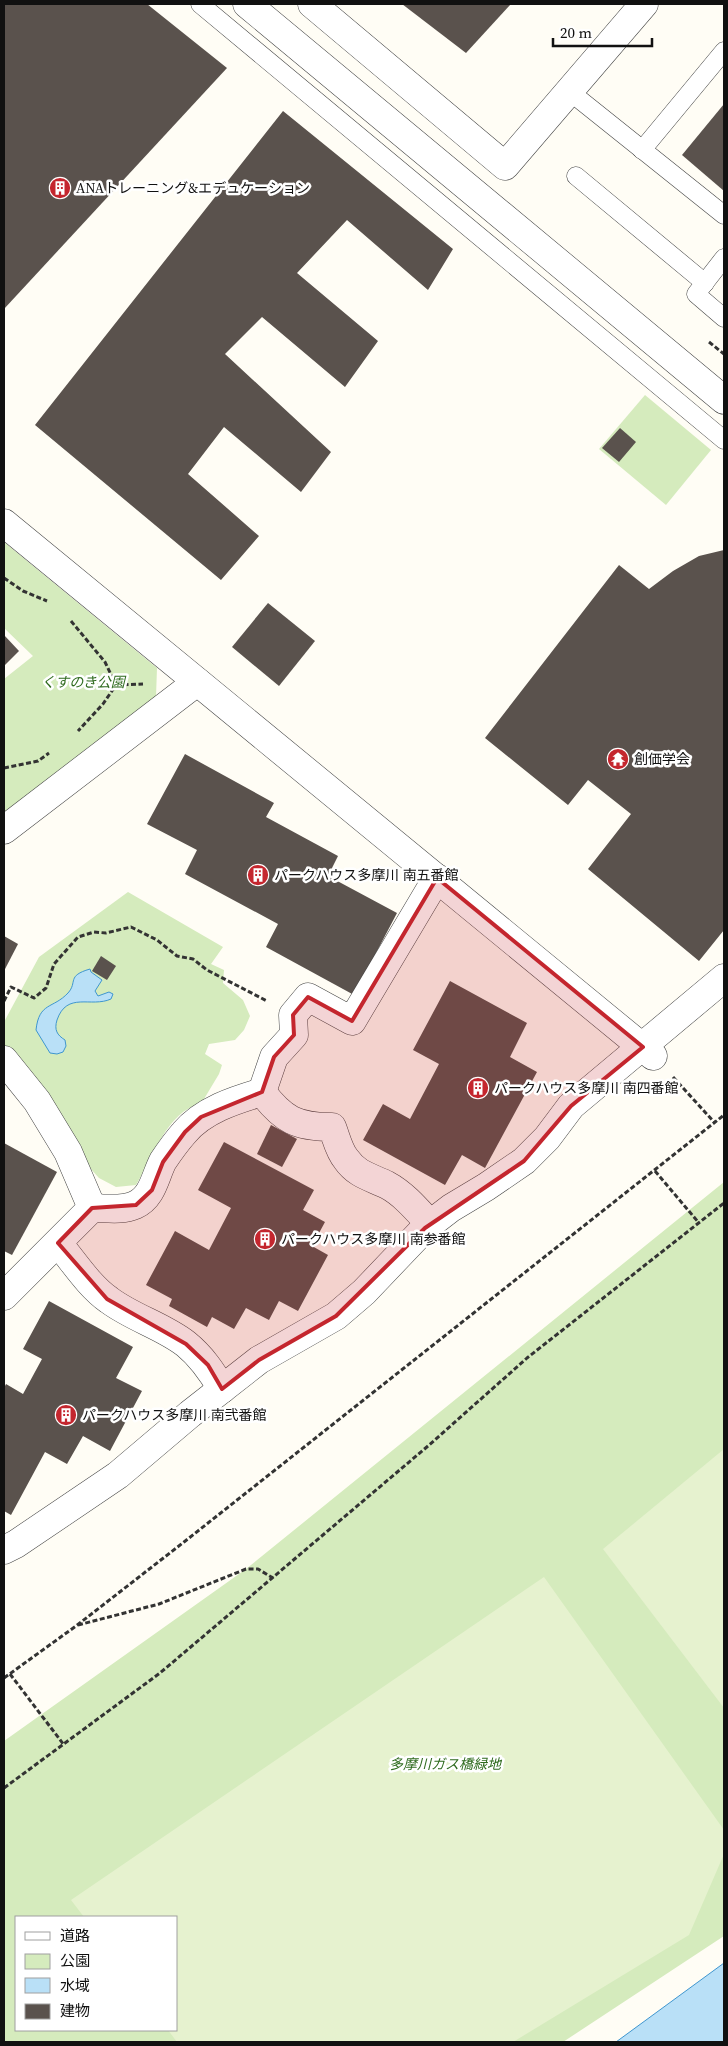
<svg xmlns="http://www.w3.org/2000/svg" width="728" height="2046" font-family="'Source Serif 4','Noto Sans JP',serif">
<rect width="100%" height="100%" fill="#fffdf5"/>
<g fill="#d5ebbd" fill-rule="evenodd">
<polygon points="645,395 711,450 666,505 599,449"/>
<polygon points="4,542 157,668 156,697 4,817 4,679 33,656 4,628"/>
<path d="M128,892l95,55 -12,17 13,6 -1,13 20,17 7,16 -6,14 -9,10 -26,4 -4,10 17,11 -3,9 -18,30c-34,6 -49,56 -65,81l-20,2 -17,-9 -19,-21 -76,-109v-26l35,-65z"/>
<path d="M724,1182v754l-161,106h-559v-301l242,-172zM16,1917h160v113h-160z"/>
</g>
<g fill="#e6f2cf">
<polygon points="724,1449 724,1708 603,1549"/>
<polygon points="544,1577 724,1830 724,1854 689,1935 513,2042 177,2042 168,2030 176,2030 176,1917 84,1917 71,1900"/>
</g>
<g fill="#b9e0f7" stroke="#3f96cf">
<path d="M90,969l1,3 11,8 -7,11 3,5 11,-4 4,2 -2,5c-20,9 -44,-8 -54,21 -3,10 0,15 8,20l1,6 -3,6 -6,2 -7,-1 -14,-23c3,-28 17,-21 32,-37 10,-11 -2,-17 22,-24z"/>
<polygon points="724,1963 724,2042 616,2042"/>
</g>
<g fill="#5a524d">
<polygon points="4,4 147,4 227,68 4,309"/>
<polygon points="402,4 511,4 466,53"/>
<polygon points="724,104 724,191 682,155"/>
<polygon points="283,111 453,249 428,290 347,220 297,273 378,341 345,387 262,317 225,354 331,452 301,492 224,427 188,474 259,536 221,580 35,425"/>
<polygon points="620,428 636,442 619,462 602,448"/>
<polygon points="724,550 724,930 699,961 588,869 631,814 588,780 568,805 485,738 619,565 649,589 673,571 699,556"/>
<polygon points="268,603 315,641 279,686 232,647"/>
<polygon points="4,635 19,651 4,666"/>
<polygon points="185,754 274,803 266,817 338,856 328,876 397,913 354,995 266,947 278,924 185,874 197,850 147,824"/>
<polygon points="4,936 18,944 4,971"/>
<polygon points="101,956 116,966 107,980 92,971"/>
<polygon points="450,981 527,1023 510,1057 537,1072 485,1168 462,1155 445,1185 363,1140 383,1104 410,1119 439,1064 413,1050"/>
<polygon points="271,1125 297,1139 282,1167 257,1154"/>
<polygon points="224,1142 314,1190 303,1210 325,1222 312,1246 328,1255 298,1311 279,1301 269,1320 246,1308 234,1329 212,1317 207,1327 169,1306 172,1299 146,1285 175,1231 209,1250 231,1208 198,1190"/>
<polygon points="4,1143 57,1172 12,1255 4,1251"/>
<polygon points="49,1301 133,1347 116,1378 142,1391 110,1451 83,1436 67,1464 45,1452 11,1515 4,1511 4,1388 6,1384 23,1394 42,1359 23,1349"/>
</g>
<g fill="none" stroke-linecap="round" stroke-linejoin="round">
<g stroke="#444" stroke-width="19">
<g id="lane">
<polyline points="200,4 724,440"/>
<polyline points="569,91 724,215"/>
<polyline points="642,150 724,51"/>
<polyline points="576,176 705,283"/>
<polyline points="724,258 696,294 724,318"/>
</g>
</g>
<g stroke="#444" stroke-width="29">
<g id="street">
<polyline points="247,4 724,400"/>
<polyline points="312,4 505,166 644,4"/>
<polyline points="4,523 653,1056"/>
<polyline points="4,830 197,682"/>
<polyline points="4,1060 37,1101 68,1152 92,1208 4,1296"/>
<path d="M262,1092c21,28 35,35 70,35 4,10 7,24 14,32 11,16 25,18 41,26 17,9 31,26 43,39"/>
<path d="M92,1208c14,0 30,3 43,-3 18,-8 20,-29 28,-44 6,-9 14,-20 21,-28 19,-23 51,-33 78,-41l12,-35 20,-22 -1,-20 15,-18 44,24 85,-143"/>
<path d="M58,1243c16,19 31,43 51,57 24,18 54,26 77,44 16,13 26,28 36,45"/>
<polyline points="4,1550 16,1544 118,1475 190,1414 259,1360 336,1316 364,1292 425,1228 451,1208 486,1187 524,1161 547,1138 571,1106 724,978"/>
</g>
</g>
<g stroke="#333" stroke-width="3" stroke-dasharray="5 2.5" stroke-linecap="butt">
<polyline points="709,342 724,354"/>
<polyline points="4,578 23,591 47,601"/>
<polyline points="71,621 105,662 116,685 103,704 78,731"/>
<polyline points="116,685 143,684"/>
<polyline points="4,768 38,761 49,753"/>
<polyline points="4,1001 11,987 34,998 46,988 54,964 78,937 94,932 106,933 131,927 157,940 177,956 193,959 207,970 267,1001"/>
<polyline points="673,1077 715,1123"/>
<polyline points="655,1171 699,1223"/>
<polyline points="78,1625 159,1604 246,1569 258,1569 273,1578"/>
<polyline points="10,1674 64,1745"/>
<polyline points="4,1678 76,1626 184,1542 724,1115"/>
<polyline points="4,1788 160,1673 428,1446 527,1358 724,1203"/>
</g>
<use href="#lane" stroke="#fff" stroke-width="18"/>
<use href="#street" stroke="#fff" stroke-width="28"/>
</g>
<path fill="#c4262e" fill-opacity="0.2" stroke="#c4262e" stroke-width="4" stroke-linejoin="round" d="M437,878l206,169 -72,59 -47,55 -99,67 -89,88 -77,44 -37,29 -14,-24 -22,-21 -79,-45 -49,-56 34,-35 44,-3 16,-15 11,-28 22,-30 16,-15 61,-25 12,-35 20,-22 -1,-20 15,-18 44,24z"/>
<defs>
<g id="building-disc" transform="scale(1.125)"><circle r="9.5" fill="#c4262e" stroke="#fff"/><path d="M-4-6H4V6H1V3H-1V6H-4ZM-2.5-4.3h1.7v1.8h-1.7ZM.8-4.3h1.7v1.8H.8ZM-2.5-1h1.7V.8h-1.7ZM.8-1h1.7V.8H.8Z" fill="#fff"/></g>
<g id="temple-disc" transform="scale(1.125)"><circle r="9.5" fill="#c4262e" stroke="#fff"/><path d="M0-6L5-2H3V0L6.5 2.5H4V6H1.5V3h-3V6H-4V2.5H-6.5L-3 0V-2H-5Z" fill="#fff"/></g>
</defs>
<g fill-rule="evenodd">
<use href="#building-disc" x="60" y="188"/>
<use href="#temple-disc" x="618" y="759"/>
<use href="#building-disc" x="258" y="875"/>
<use href="#building-disc" x="478" y="1088"/>
<use href="#building-disc" x="265" y="1239"/>
<use href="#building-disc" x="66" y="1415"/>
</g>
<g text-anchor="middle" stroke-width="5" stroke-linejoin="round" paint-order="stroke">
<g font-size="14" fill="#111" stroke="#fff" text-anchor="start">
<text x="76" y="193">ANAトレーニング&amp;エデュケーション</text>
<text x="634" y="764">創価学会</text>
<text x="274" y="880">パークハウス多摩川 南五番館</text>
<text x="494" y="1093">パークハウス多摩川 南四番館</text>
<text x="281" y="1244">パークハウス多摩川 南参番館</text>
<text x="82" y="1420">パークハウス多摩川 南弐番館</text>
</g>
<g font-size="14" font-style="italic" fill="#2f6b1f" stroke="#fff">
<text x="83" y="687">くすのき公園</text>
<text x="445" y="1769">多摩川ガス橋緑地</text>
</g>
</g>
<rect width="728" height="2046" fill="none" stroke="#111111" stroke-width="10"/>
<rect x="15" y="1916" width="162" height="115" fill="#ffffff" stroke="#a0a0a0"/>
<rect x="25" y="1932" width="25" height="8" fill="#ffffff" stroke="#a0a0a0"/>
<text x="60" y="1941" font-size="15" fill="#111111">道路</text>
<rect x="25" y="1954" width="25" height="15" fill="#d5ebbd" stroke="#a0a0a0"/>
<text x="60" y="1966" font-size="15" fill="#111111">公園</text>
<rect x="25" y="1978" width="25" height="15" fill="#b9e0f7" stroke="#a0a0a0"/>
<text x="60" y="1991" font-size="15" fill="#111111">水域</text>
<rect x="25" y="2004" width="25" height="15" fill="#5a524d" stroke="#a0a0a0"/>
<text x="60" y="2016" font-size="15" fill="#111111">建物</text>
<path d="M553 38v8h99v-8" fill="none" stroke="#111111" stroke-width="2.5"/>
<text x="560" y="38" font-size="15" fill="#111111" stroke="#ffffff" stroke-width="4" paint-order="stroke">20 m</text>
</svg>
